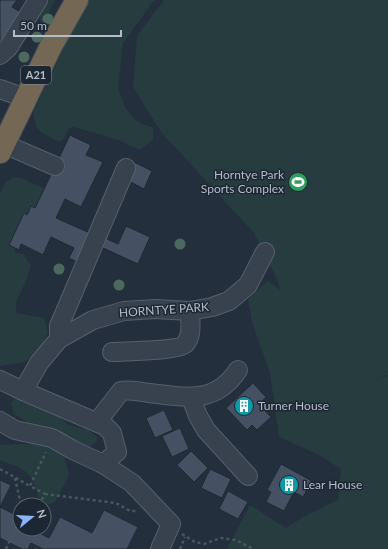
<svg xmlns="http://www.w3.org/2000/svg" width="388" height="549" font-family="Lato,sans-serif">
<rect width="100%" height="100%" fill="#242f3e"/>
<g fill="#263c3f">
<path d="M48,0h7l-13,25c-5,-10 1,-17 6,-25z"/>
<path d="M88,0h68l-4,3 -29,40 -5,46 8,20 10,12 17,7v12l-13,10 -22,-10 -44,-13 -5,1 -6,12 -3,2c-16,-8 -28,-11 -26,-31l49,-104z"/>
<polygon points="164,0 388,0 388,375 375,379 388,376 388,549 227,549 250,505 286,528 305,516 338,500 341,469 319,455 279,437 270,373 252,322 248,299 268,281 280,290 277,279 254,233 161,132 133,87 137,36"/>
<path d="M13,177l8,1 23,10 -9,20 -4,-2 -4,9 -3,-1 -15,31 7,4 -2,4 9,1 8,11c-2,6 -4,12 -6,18 -4,9 -12,20 -8,30l27,5 4,14 -9,21 -15,9 -24,4v-172l5,-11z"/>
<polygon points="15,398 27,400 55,413 69,425 88,430 97,437 96,442 90,446 77,444 56,428 35,427 14,414 11,403"/>
<path d="M20,444h22l22,12 5,19 -14,27 -9,3 -7,-5c-7,-29 -12,-30 -39,-40v-15z"/>
</g>
<g fill="#455162" stroke="#1f2835">
<polygon points="0,0 17,0 12,7 22,13 0,49"/>
<polygon points="70,135 91,145 86,155 103,162 81,207 65,199 56,218 90,233 77,262 69,258 74,248 51,237 43,255 21,244 19,250 9,245 24,213 27,215 31,206 35,208"/>
<polygon points="134,162 152,171 144,189 125,179"/>
<polygon points="126,226 150,237 138,264 101,247 105,238 118,244"/>
<polygon points="253,383 266,397 259,404 271,417 257,430 252,425 247,430 226,408"/>
<polygon points="164,410 173,430 155,438 146,418"/>
<polygon points="180,428 189,449 172,457 162,436"/>
<polygon points="191,451 208,468 194,482 177,465"/>
<polygon points="281,464 312,481 303,497 294,492 284,511 266,502 271,492 267,490"/>
<polygon points="210,469 231,479 222,498 201,488"/>
<polygon points="0,480 11,485 0,507 20,517 20,529 32,529 49,538 60,517 92,533 104,510 138,527 127,549 43,549 31,543 28,549 22,549 0,538"/>
<polygon points="228,491 248,502 238,519 219,509"/>
</g>
<g fill="none" stroke-linecap="round" stroke-linejoin="round">
<g stroke="#565f6c" stroke-width="20">
<g id="minor">
<polyline points="0,55 8,48 38,0"/>
<polyline points="0,89 25,98"/>
<polyline points="4,144 55,166"/>
<polyline points="59,339 59,326 126,168"/>
<path d="M112,352c12,-1 66,-1 73,-8 8,-8 5,-24 5,-33"/>
<polyline points="0,380 23,391 105,426 112,433 117,452 103,464 73,450 52,438 15,430 0,421"/>
<polyline points="23,391 39,363 59,339 93,320 124,311 155,309 190,311 212,307 229,301 248,285 265,252"/>
<polyline points="191,397 198,416 206,430 248,476"/>
<path d="M97,422l24,-31c9,-2 18,1 28,2 36,4 66,12 89,-23"/>
<polyline points="103,464 132,483 171,524 160,549"/>
</g>
</g>
<g stroke="#434c59" stroke-width="24">
<polyline id="highway" points="0,152 51,46 77,0"/>
</g>
<g stroke="#44595c" stroke-width="2.5" stroke-dasharray="3 3" stroke-linecap="butt">
<polyline points="0,469 30,486"/>
<polyline points="15,478 21,505"/>
<polyline points="45,494 116,503 130,511 136,511"/>
<polyline points="39,505 45,494 30,486 46,452"/>
<polyline points="182,534 195,542 204,544 221,538 235,540 254,549"/>
<polyline points="6,549 20,518"/>
<polyline points="180,549 185,537"/>
</g>
<use href="#minor" stroke="#38414e" stroke-width="18"/>
<use href="#highway" stroke="#746855" stroke-width="22"/>
</g>
<g fill="#4b6a5d">
<circle cx="48" cy="19" r="5.5"/>
<circle cx="37" cy="37" r="5.5"/>
<circle cx="24" cy="57" r="5.5"/>
<circle cx="180" cy="244" r="5.5"/>
<circle cx="59" cy="269" r="5.5"/>
<circle cx="119" cy="285" r="5.5"/>
</g>
<defs>
<g id="stadium-disc" transform="scale(1)"><circle r="9.5" fill="#2e9e5b" stroke="#1d2633"/><path d="M0-5a6.5 5 0 1 0 0 10a6.5 5 0 1 0 0-10ZM-3.5-1.8h7v3.6h-7Z" fill="#fff"/></g>
<g id="building-disc" transform="scale(1)"><circle r="9.5" fill="#0f9aa8" stroke="#1d2633"/><path d="M-4-6H4V6H1V3H-1V6H-4ZM-2.5-4.3h1.7v1.8h-1.7ZM.8-4.3h1.7v1.8H.8ZM-2.5-1h1.7V.8h-1.7ZM.8-1h1.7V.8H.8Z" fill="#fff"/></g>
</defs>
<g fill-rule="evenodd">
<use href="#stadium-disc" x="298" y="182"/>
<use href="#building-disc" x="244" y="406"/>
<use href="#building-disc" x="289" y="485"/>
</g>
<g text-anchor="middle" stroke-width="3" stroke-linejoin="round" paint-order="stroke">
<rect fill="#1d2633" stroke="#878f9c" stroke-width="1" x="21" y="66" width="30" height="18" rx="3"/>
<g font-size="11" font-weight="bold" fill="#b4bcc9">
<text x="36" y="79">A21</text>
</g>
<g font-size="12" fill="#b4bcc9" stroke="#1d2633" text-anchor="start">
<text x="284" y="179" text-anchor="end">Horntye Park<tspan x="284" dy="14">Sports Complex</tspan></text>
<text x="258" y="410">Turner House</text>
<text x="303" y="489">Lear House</text>
</g>
<g font-size="12" fill="#b4bcc9" stroke="#1d2633">
<text transform="translate(164 310) rotate(-4)" y="4">HORNTYE PARK</text>
</g>
</g>
<g transform="translate(32 517) rotate(72)"><circle r="19" fill="#1d2633" stroke="#59626f"/>
<path d="M0-3L7 15L0 10L-7 15Z" fill="#8ab4f8"/>
<text y="-6" font-size="11" font-weight="bold" text-anchor="middle" fill="#b4bcc9">N</text>
</g>
<path d="M14 30v6h107v-6" fill="none" stroke="#b4bcc9" stroke-width="2"/>
<text x="20" y="30" font-size="12" fill="#b4bcc9" stroke="#1d2633" stroke-width="3" paint-order="stroke">50 m</text>
</svg>
